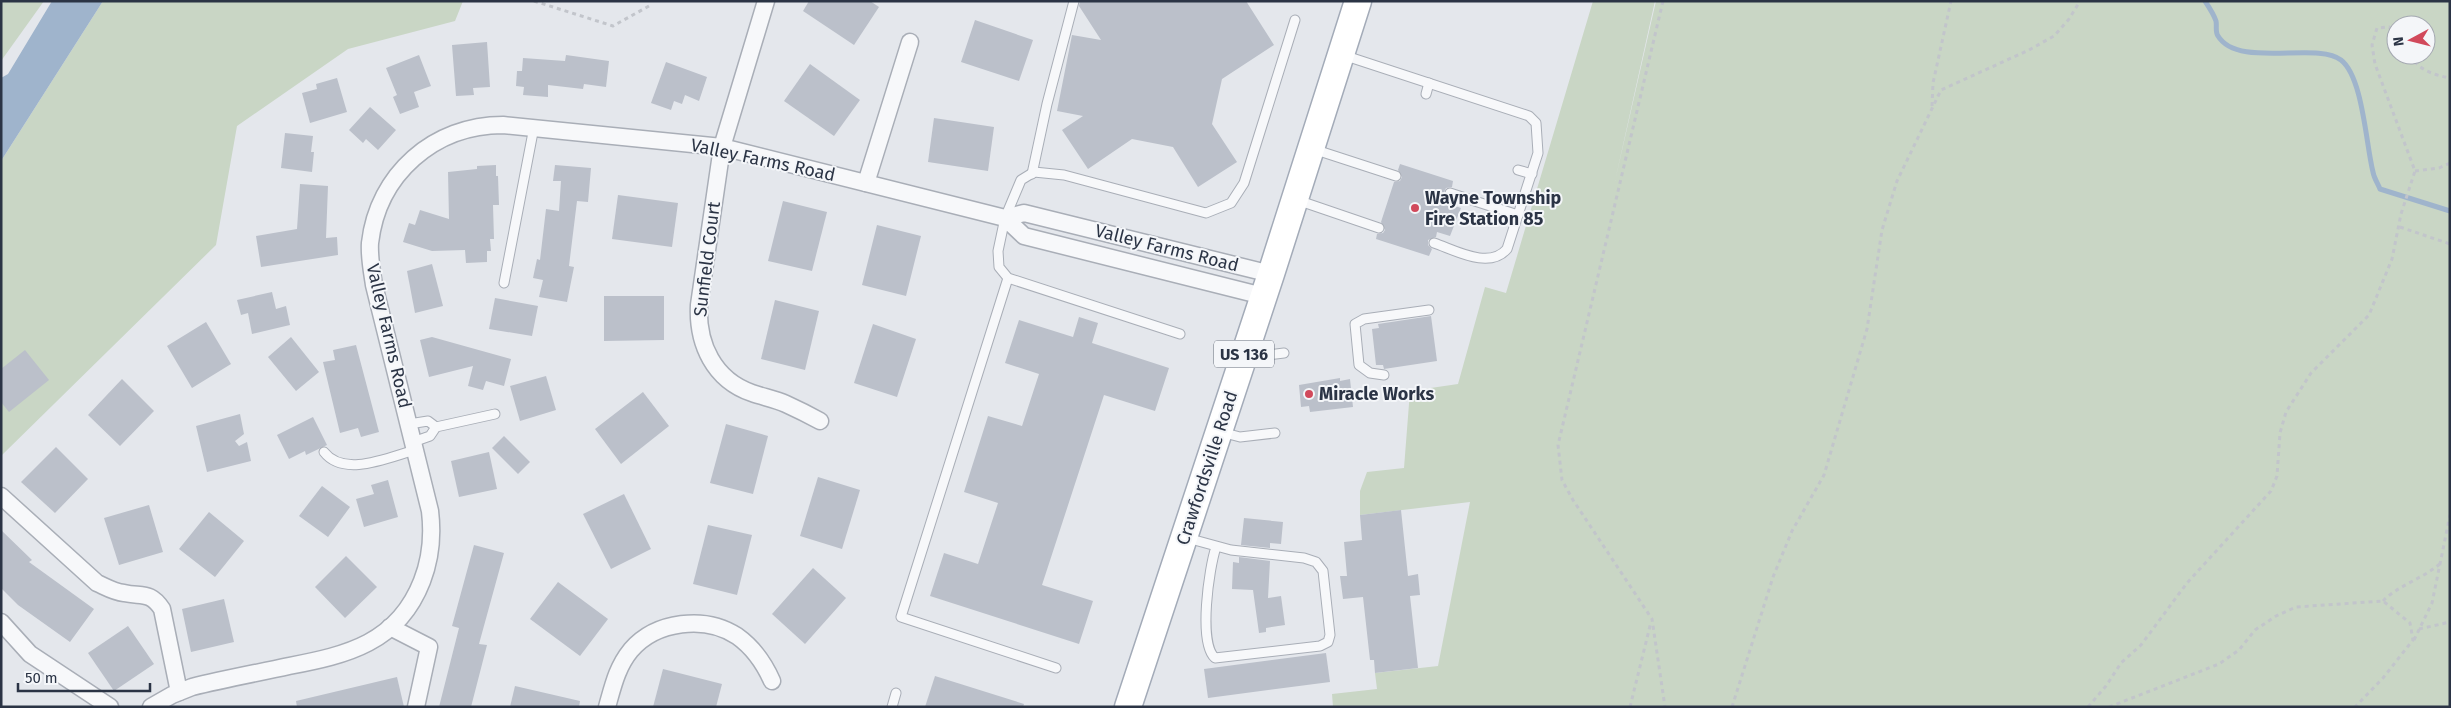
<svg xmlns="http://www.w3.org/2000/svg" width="2451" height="708" font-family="'Fira Sans',sans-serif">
<rect width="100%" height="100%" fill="#e4e7ec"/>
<g fill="#c9d6c5" fill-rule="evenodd">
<polygon points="1,1 44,1 1,61"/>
<polygon points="103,1 463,1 455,21 348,49 237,126 216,245 1,456 1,161"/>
<path d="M1593,1h62l-40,180 41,-180h794v706h-1117l-1,-13 45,-5 -2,-16 63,-7 32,-164 -110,13v-24l7,-19 37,-4 6,-77 48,-7 27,-97 21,6zM2396,25h30v30h-30z"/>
</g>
<polygon fill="#9fb4cc" points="52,1 103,1 1,161 1,78 8,74"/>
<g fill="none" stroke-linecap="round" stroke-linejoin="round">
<path stroke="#9fb4cc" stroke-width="5" d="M2205,1c4,6 9,14 11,20 1,5 -1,11 2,15 20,33 99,5 123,24 22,17 25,85 32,112 1,6 5,12 7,17l70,22"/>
</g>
<g fill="#bbc0ca">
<polygon points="809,1 870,1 879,7 854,45 803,11"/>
<polygon points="1080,1 1246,1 1274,45 1222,79 1212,124 1237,162 1198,187 1173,147 1132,139 1088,169 1062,130 1083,116 1057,111 1072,35 1101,40 1079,6"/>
<polygon points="975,20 1033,40 1019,81 961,62"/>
<polygon points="487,42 490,87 473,88 474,95 456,96 452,45"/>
<polygon points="419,55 431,86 414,92 419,107 400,114 393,97 397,95 386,68"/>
<polygon points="566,55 609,61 606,87 584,84 583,89 548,85 548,97 523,95 524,87 516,86 517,71 522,71 523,58 565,61"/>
<polygon points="666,62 707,77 699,101 685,95 682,104 674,101 671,110 651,103"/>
<polygon points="810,64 860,100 834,136 784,101"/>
<polygon points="337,78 347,112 310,123 302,93 317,89 316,84"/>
<polygon points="370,107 396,130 378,150 366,139 363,143 349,130"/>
<polygon points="934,118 994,127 988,171 928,162"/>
<polygon points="285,133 313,136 311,152 314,152 312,172 281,168"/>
<polygon points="1400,164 1453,181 1452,187 1446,188 1444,192 1448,199 1446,203 1461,208 1450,236 1437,232 1436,237 1428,240 1428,245 1432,249 1429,256 1376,239 1377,234 1383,233 1385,230 1381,222 1394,182 1400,181 1402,177 1398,170"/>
<polygon points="496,165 496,176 498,176 499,205 493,205 494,239 490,239 491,251 487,251 487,262 466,263 465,250 432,251 403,242 409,223 415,225 420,210 449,219 448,172 477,169 477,166"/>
<polygon points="555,165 591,168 588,202 577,201 569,266 574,267 567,302 539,297 543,280 533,278 537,259 540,260 546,209 559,211 561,181 553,181"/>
<polygon points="300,184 328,186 326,238 337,237 338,255 261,267 256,236 297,229"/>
<polygon points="618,195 678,203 672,247 612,239"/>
<polygon points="783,201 827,212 812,271 768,261"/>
<polygon points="877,225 921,236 906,296 862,285"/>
<polygon points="432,264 443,306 415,313 407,271"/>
<polygon points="272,292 276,309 286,306 290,325 252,334 248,313 241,315 237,300"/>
<polygon points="604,296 664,296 664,340 604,341"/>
<polygon points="495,298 538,306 532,336 489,329"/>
<polygon points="775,300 819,311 805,370 761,359"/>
<polygon points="1431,316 1437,361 1384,369 1383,365 1376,365 1372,329 1379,328 1378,324"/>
<polygon points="1079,317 1098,323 1092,343 1169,368 1155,411 1104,395 1042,585 1093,601 1079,644 930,596 944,553 978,564 998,503 964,492 988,416 1022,426 1039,374 1005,363 1019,320 1073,337"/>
<polygon points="206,322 231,364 192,388 167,346"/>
<polygon points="873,324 916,339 897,397 854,383"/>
<polygon points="291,337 319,372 296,391 268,357"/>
<polygon points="432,337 511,359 504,386 486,381 483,390 468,386 473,366 429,377 420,340"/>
<polygon points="356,345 379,432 361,437 358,428 340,433 323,362 335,360 333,350"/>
<polygon points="25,350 49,380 9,412 1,402 1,369"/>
<polygon points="546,376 556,410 520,421 510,386"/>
<polygon points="1340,378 1340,381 1350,379 1353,407 1310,412 1309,406 1301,407 1299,385"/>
<polygon points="122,379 154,411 120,446 88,415"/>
<polygon points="643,392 669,426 621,464 595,429"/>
<polygon points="240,414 244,434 235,441 239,446 247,442 251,461 207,472 196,426"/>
<polygon points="313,417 327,445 306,455 305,451 289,459 277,435"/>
<polygon points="726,424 768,436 753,494 710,483"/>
<polygon points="504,436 530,462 518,474 492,448"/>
<polygon points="56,447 88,479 55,513 21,482"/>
<polygon points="489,452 497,489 459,497 451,461"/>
<polygon points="818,477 860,490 842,549 800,536"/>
<polygon points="388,480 398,517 364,527 356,499 374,494 371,485"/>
<polygon points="322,486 350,507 328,537 299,516"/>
<polygon points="624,494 651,549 611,569 583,514"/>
<polygon points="149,505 163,552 119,565 104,518"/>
<polygon points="1401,510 1408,576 1418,574 1420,595 1410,596 1418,668 1375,673 1374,660 1370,660 1363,597 1343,599 1340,576 1347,576 1344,542 1362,540 1360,515"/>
<polygon points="209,512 244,541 215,577 179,549"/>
<polygon points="1244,518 1283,522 1281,544 1270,543 1270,548 1241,545"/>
<polygon points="708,525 752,535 737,595 693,584"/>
<polygon points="1,530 32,560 29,562 94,609 70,642 18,605 1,588"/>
<polygon points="474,545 504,553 479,644 487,645 471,707 439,707 459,628 452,626"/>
<polygon points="346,556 377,587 345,618 315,587"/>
<polygon points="1239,557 1270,561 1268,598 1281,596 1285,625 1266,628 1266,632 1259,633 1253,590 1232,589 1233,562 1239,563"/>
<polygon points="813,568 846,598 805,644 772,614"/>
<polygon points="558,582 608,619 580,656 530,619"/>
<polygon points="224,599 234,642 191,652 182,609"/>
<polygon points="128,626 154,664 114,691 88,653"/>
<polygon points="1326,653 1330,682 1208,698 1204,669"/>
<polygon points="663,669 722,684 716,707 653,707"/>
<polygon points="935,676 1024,704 1023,707 925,707"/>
<polygon points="397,677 404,707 297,707 296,701"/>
<polygon points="515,686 580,701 579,707 510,707"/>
</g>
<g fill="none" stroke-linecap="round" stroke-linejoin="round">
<g stroke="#a9aeb7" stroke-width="11">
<g id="service">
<path d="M1343,55l186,61 7,7 2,30 -31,96c-18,21 -52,1 -73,-6"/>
<polyline points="1426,94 1429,83"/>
<polyline points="1313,149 1396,176"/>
<polyline points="1518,170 1532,174"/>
<polyline points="1032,174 1047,104 1074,1"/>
<polyline points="1450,193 1518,215"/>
<polyline points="1297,200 1379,228"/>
<polyline points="1008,278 901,617 1056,668"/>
<polyline points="504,283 534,127"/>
<polyline points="1180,334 1008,278 999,267 998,251 1005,218 1021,180 1034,172 1064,175 1206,213 1231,203 1244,183 1295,20"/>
<polyline points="1248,349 1268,355 1284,353"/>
<polyline points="1384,375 1370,373 1359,365 1355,324 1364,319 1429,310"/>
<polyline points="409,424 428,421 436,427"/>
<polyline points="1221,432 1240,437 1275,433"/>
<polyline points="413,442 430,436 436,427 495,414"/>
<path d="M324,452c20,26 65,5 91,-2"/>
<path d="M1187,538l44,12 73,8 12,4 7,9 7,64 -2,7 -8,4 -105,12c-17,-15 -6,-90 1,-111"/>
<polyline points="892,707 896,693"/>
</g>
</g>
<g stroke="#a9aeb7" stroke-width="19">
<g id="minor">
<path d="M766,1l-44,146 -23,158c-2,39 15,75 53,88 11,4 23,6 34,11 11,5 23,11 34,17"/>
<polyline points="866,183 910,42"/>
<polyline points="1005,218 1024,236 1263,296"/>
<path d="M1,496l96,87c9,4 17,9 27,10 18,4 26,-2 38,16l17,83"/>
<polyline points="1,622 30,654 110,707"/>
<polyline points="390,627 429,647 416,707"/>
<path d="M151,707l21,-12 20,-8c32,-8 65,-14 97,-21 58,-11 109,-23 133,-85 9,-23 11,-45 8,-70l-56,-226c-2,-14 -5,-28 -4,-42 8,-69 64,-118 133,-118l219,22 283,71 19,-5 247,61"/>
<path d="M607,707c6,-21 10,-40 24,-57 25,-29 74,-35 106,-14 17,12 27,27 35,45"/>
</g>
</g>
<g stroke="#a3abb8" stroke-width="29">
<polyline id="primary" points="1128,707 1271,274 1358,1"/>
</g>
<g stroke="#c2c5cb" stroke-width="3" stroke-dasharray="4 4" stroke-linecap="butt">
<polyline points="534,1 613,26 649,6"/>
<polyline points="1663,1 1558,445 1562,480 1573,500 1652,619 1665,707"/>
<path d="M2410,55c8,15 24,20 40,23"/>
<polyline points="1932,106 1933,83 1951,1"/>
<polyline points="2415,171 2439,168 2450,163"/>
<polyline points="2400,227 2450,244"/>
<path d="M2383,601c14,-15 41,-23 58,-38"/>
<polyline points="2419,629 2450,622"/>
<polyline points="2414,640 2432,603 2450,515"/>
<polyline points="1630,707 1651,622"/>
<polyline points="1732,707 1773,577 1792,531 1824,475 1867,329 1882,230 1897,181 1941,90 2029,50 2054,36 2069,19 2080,1"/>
<polyline points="2088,707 2106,686 2121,663 2141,645 2187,583 2271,491 2277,476 2280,433 2286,412 2311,373 2369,315 2392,259 2401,214 2415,171 2375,64 2372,45 2377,28 2389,27 2396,33"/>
<polyline points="2109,707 2219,664 2239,650 2255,630 2276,616 2296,607 2383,601 2410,623 2413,640 2383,678 2355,707"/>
</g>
<use href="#service" stroke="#f7f8fa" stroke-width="9"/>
<use href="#minor" stroke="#f7f8fa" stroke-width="16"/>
<use href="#primary" stroke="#fff" stroke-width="26"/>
</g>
<g fill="#d1495b" stroke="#f4f6f9" stroke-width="2">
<circle cx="1415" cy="208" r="5"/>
<circle cx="1309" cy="394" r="5"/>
</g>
<g text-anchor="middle" stroke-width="4" stroke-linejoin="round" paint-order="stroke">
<rect fill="#f4f6f9" stroke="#676e7b" stroke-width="1" x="1214" y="340.5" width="60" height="27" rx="4"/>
<g font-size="16" font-weight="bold" fill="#2b3445">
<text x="1244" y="360">US 136</text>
</g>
<g font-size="18" fill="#2b3445" stroke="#f4f6f9">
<text transform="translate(763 160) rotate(12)" y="6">Valley Farms Road</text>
<text transform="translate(1167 248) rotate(14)" y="6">Valley Farms Road</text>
<text transform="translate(707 259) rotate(-83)" y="6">Sunfield Court</text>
<text transform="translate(389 336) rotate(77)" y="6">Valley Farms Road</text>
<text transform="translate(1207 468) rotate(-72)" y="6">Crawfordsville Road</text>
</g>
<g font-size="18" font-weight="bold" fill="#2b3445" stroke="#f4f6f9" text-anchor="start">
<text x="1425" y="204">Wayne Township<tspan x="1425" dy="21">Fire Station 85</tspan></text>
<text x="1319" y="400">Miracle Works</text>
</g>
</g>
<rect width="2451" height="708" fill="none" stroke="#2b3445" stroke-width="5"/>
<g transform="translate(2411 40) rotate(263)"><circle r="24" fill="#f4f6f9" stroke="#a4a8b1"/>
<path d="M0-4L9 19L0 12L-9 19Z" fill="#d1495b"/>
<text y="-8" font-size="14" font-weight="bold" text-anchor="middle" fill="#2b3445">N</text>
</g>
<path d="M18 683v8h132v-8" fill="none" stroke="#2b3445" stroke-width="2.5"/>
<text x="25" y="683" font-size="15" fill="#2b3445" stroke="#f4f6f9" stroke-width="4" paint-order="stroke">50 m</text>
</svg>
